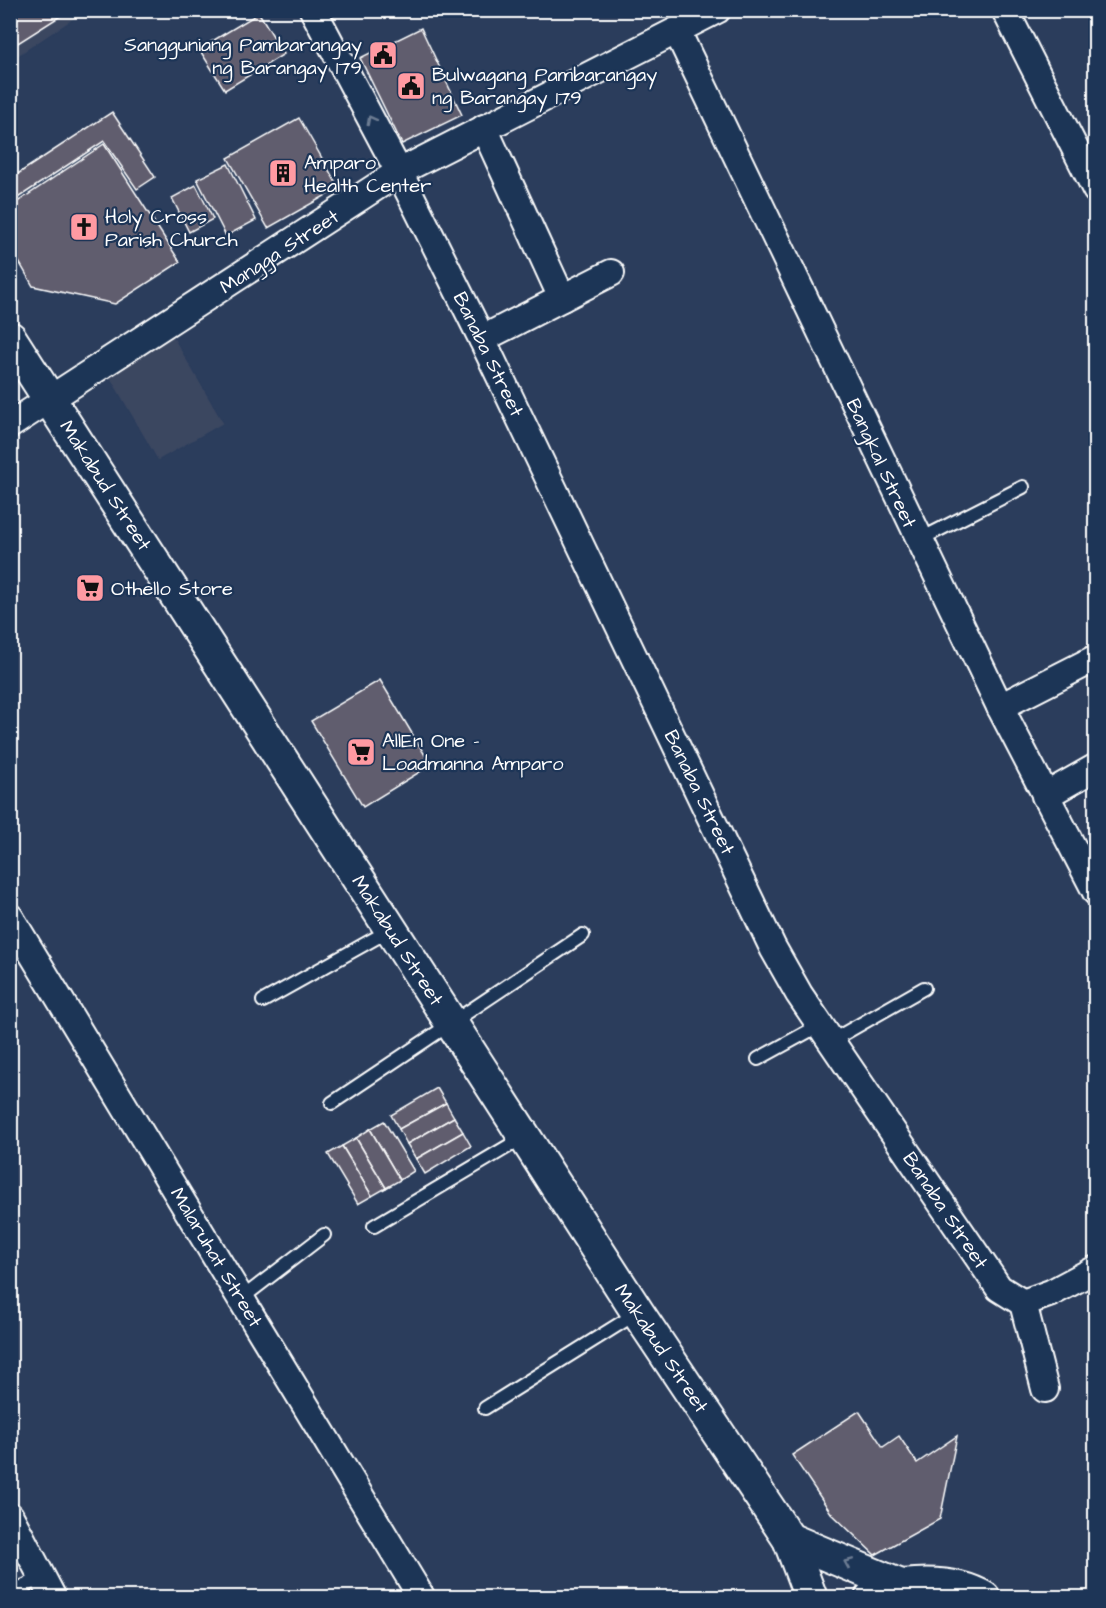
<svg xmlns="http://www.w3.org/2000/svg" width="1106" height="1608" font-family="'Architects Daughter',sans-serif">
<rect width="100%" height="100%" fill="#2b3d5c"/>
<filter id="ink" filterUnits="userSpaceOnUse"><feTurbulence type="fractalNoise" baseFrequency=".0167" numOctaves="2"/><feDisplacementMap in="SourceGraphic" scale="12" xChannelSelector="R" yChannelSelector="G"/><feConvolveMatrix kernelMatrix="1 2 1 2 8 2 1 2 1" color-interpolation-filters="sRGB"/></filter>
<g filter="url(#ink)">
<g fill="#3b4761">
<polygon points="11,11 85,11 11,60"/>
<polygon points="172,335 223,423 158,460 107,372"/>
</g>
<g fill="#615d6e" stroke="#fff" stroke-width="1.5">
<polygon points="10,10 70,10 18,43 10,31"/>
<polygon points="259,13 284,54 225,90 199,49"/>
<polygon points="421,28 462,115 402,144 360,58"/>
<polygon points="112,112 155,177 137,189 104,141 10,203 10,179"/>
<polygon points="299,118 339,188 268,228 228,158"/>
<polygon points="104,144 180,262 115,304 33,286 10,246 10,207"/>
<polygon points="228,164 256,220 226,236 197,179"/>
<polygon points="196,185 213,219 189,232 172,198"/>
<polygon points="380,680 431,765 363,807 311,721"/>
<polygon points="437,1088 446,1103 399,1129 391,1115"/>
<polygon points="446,1103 454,1117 407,1144 399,1129"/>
<polygon points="454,1117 463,1132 416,1159 407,1144"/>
<polygon points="384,1121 414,1171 400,1180 370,1129"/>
<polygon points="370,1129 400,1180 386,1188 356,1138"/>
<polygon points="463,1132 471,1146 425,1174 416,1159"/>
<polygon points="356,1138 386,1188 372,1196 342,1146"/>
<polygon points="342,1146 372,1196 358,1204 328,1154"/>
<polygon points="859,1411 883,1447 899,1436 917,1463 957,1436 940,1519 875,1555 831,1513 792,1455"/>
</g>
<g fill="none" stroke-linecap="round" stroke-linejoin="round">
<g stroke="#fff" stroke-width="16">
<g id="service">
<polyline points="919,540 1023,487"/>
<polyline points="263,1001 390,930"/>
<polyline points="831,1041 924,988"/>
<polyline points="758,1059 820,1025"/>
<polyline points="332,1103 583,935"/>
<polyline points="374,1226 524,1137"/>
<polyline points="242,1298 324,1235"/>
<polyline points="485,1408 637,1313"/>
<polyline points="10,1593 43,1577"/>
</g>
</g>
<g stroke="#fff" stroke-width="30">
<g id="minor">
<polyline points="313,10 399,172 482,339 773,948 799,994 999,1288 1023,1303"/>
<polyline points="1005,10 1096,190"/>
<polyline points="677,31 1000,707 1096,892"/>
<polyline points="484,128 562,298"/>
<polyline points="482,339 611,273"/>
<polyline points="10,425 399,172 717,10"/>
<polyline points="1000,707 1096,658"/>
<polyline points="1045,796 1096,767"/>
<polyline points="10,917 422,1598"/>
<polyline points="1023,1303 1045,1389"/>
<polyline points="1023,1303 1051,1293 1096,1269"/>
<polyline points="10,1516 53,1598"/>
</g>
</g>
<g stroke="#fff" stroke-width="36">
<g id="tertiary">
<polyline points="10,338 638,1313 789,1539 811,1598"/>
<polyline points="789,1539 901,1586"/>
<path d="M871,1598c10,-4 22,-10 32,-12 26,-3 58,-2 81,12"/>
</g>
</g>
<use href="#service" stroke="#1d3557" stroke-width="12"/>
<use href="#minor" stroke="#1d3557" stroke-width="26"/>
<use href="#tertiary" stroke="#1d3557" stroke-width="32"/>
</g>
<defs><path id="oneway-chevron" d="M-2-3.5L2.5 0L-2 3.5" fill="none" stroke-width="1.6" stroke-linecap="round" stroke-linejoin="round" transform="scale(1.5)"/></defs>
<g stroke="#6c7c92">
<use href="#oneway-chevron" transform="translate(371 120) rotate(-118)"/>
<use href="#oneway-chevron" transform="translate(848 1563) rotate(-157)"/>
</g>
</g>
<defs>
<g id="civic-square" transform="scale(1.5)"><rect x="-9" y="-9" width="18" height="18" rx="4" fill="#ff9aa2" stroke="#1d3557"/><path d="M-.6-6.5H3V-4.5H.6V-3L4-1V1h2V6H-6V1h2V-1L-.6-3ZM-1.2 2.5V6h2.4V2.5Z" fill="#111"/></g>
<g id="building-square" transform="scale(1.5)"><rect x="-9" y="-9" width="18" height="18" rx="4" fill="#ff9aa2" stroke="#1d3557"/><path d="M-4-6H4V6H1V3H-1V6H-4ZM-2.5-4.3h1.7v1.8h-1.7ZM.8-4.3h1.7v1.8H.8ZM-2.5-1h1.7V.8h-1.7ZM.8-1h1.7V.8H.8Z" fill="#111"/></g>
<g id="church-square" transform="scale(1.5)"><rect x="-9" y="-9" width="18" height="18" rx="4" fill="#ff9aa2" stroke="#1d3557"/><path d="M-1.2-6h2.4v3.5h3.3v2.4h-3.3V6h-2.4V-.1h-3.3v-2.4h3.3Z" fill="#111"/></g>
<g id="supermarket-square" transform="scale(1.5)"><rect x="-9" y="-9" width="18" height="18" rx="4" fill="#ff9aa2" stroke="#1d3557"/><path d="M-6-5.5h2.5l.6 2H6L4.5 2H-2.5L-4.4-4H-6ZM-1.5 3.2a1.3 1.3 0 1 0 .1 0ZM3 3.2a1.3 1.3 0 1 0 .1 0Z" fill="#111"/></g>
</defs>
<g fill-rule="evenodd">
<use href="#civic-square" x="383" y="55"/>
<use href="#civic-square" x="411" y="86"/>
<use href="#building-square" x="283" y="173"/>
<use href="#church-square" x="84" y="227"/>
<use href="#supermarket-square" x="90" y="588"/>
<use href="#supermarket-square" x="361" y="752"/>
</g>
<g text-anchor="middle" stroke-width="4.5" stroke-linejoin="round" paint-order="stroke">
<g font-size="20" fill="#fff" stroke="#1d3557" text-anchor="start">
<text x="362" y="51" text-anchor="end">Sangguniang Pambarangay<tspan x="362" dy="23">ng Barangay 179</tspan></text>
<text x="432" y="81">Bulwagang Pambarangay<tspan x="432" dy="23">ng Barangay 179</tspan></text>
<text x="304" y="169">Amparo<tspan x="304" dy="23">Health Center</tspan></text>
<text x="105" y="223">Holy Cross<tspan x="105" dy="23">Parish Church</tspan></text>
<text x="111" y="595">Othello Store</text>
<text x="382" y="747">AllEn One -<tspan x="382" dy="23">Loadmanna Amparo</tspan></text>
</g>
<g font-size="20" fill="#fff" stroke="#1d3557">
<text transform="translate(279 251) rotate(-33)" y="7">Mangga Street</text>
<text transform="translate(489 354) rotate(64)" y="7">Banaba Street</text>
<text transform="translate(882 463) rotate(65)" y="7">Bangkal Street</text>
<text transform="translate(106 485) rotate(57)" y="7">Makabud Street</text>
<text transform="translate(700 792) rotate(64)" y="7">Banaba Street</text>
<text transform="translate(398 940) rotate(57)" y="7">Makabud Street</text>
<text transform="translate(946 1210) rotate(56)" y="7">Banaba Street</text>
<text transform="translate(217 1257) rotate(59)" y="7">Malaruhat Street</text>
<text transform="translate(662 1348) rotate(56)" y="7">Makabud Street</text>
</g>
</g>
<rect width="1106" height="1608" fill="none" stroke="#1d3557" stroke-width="36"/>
<rect x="18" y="18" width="1070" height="1572" fill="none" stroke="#fff" stroke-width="2" filter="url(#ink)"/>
</svg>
